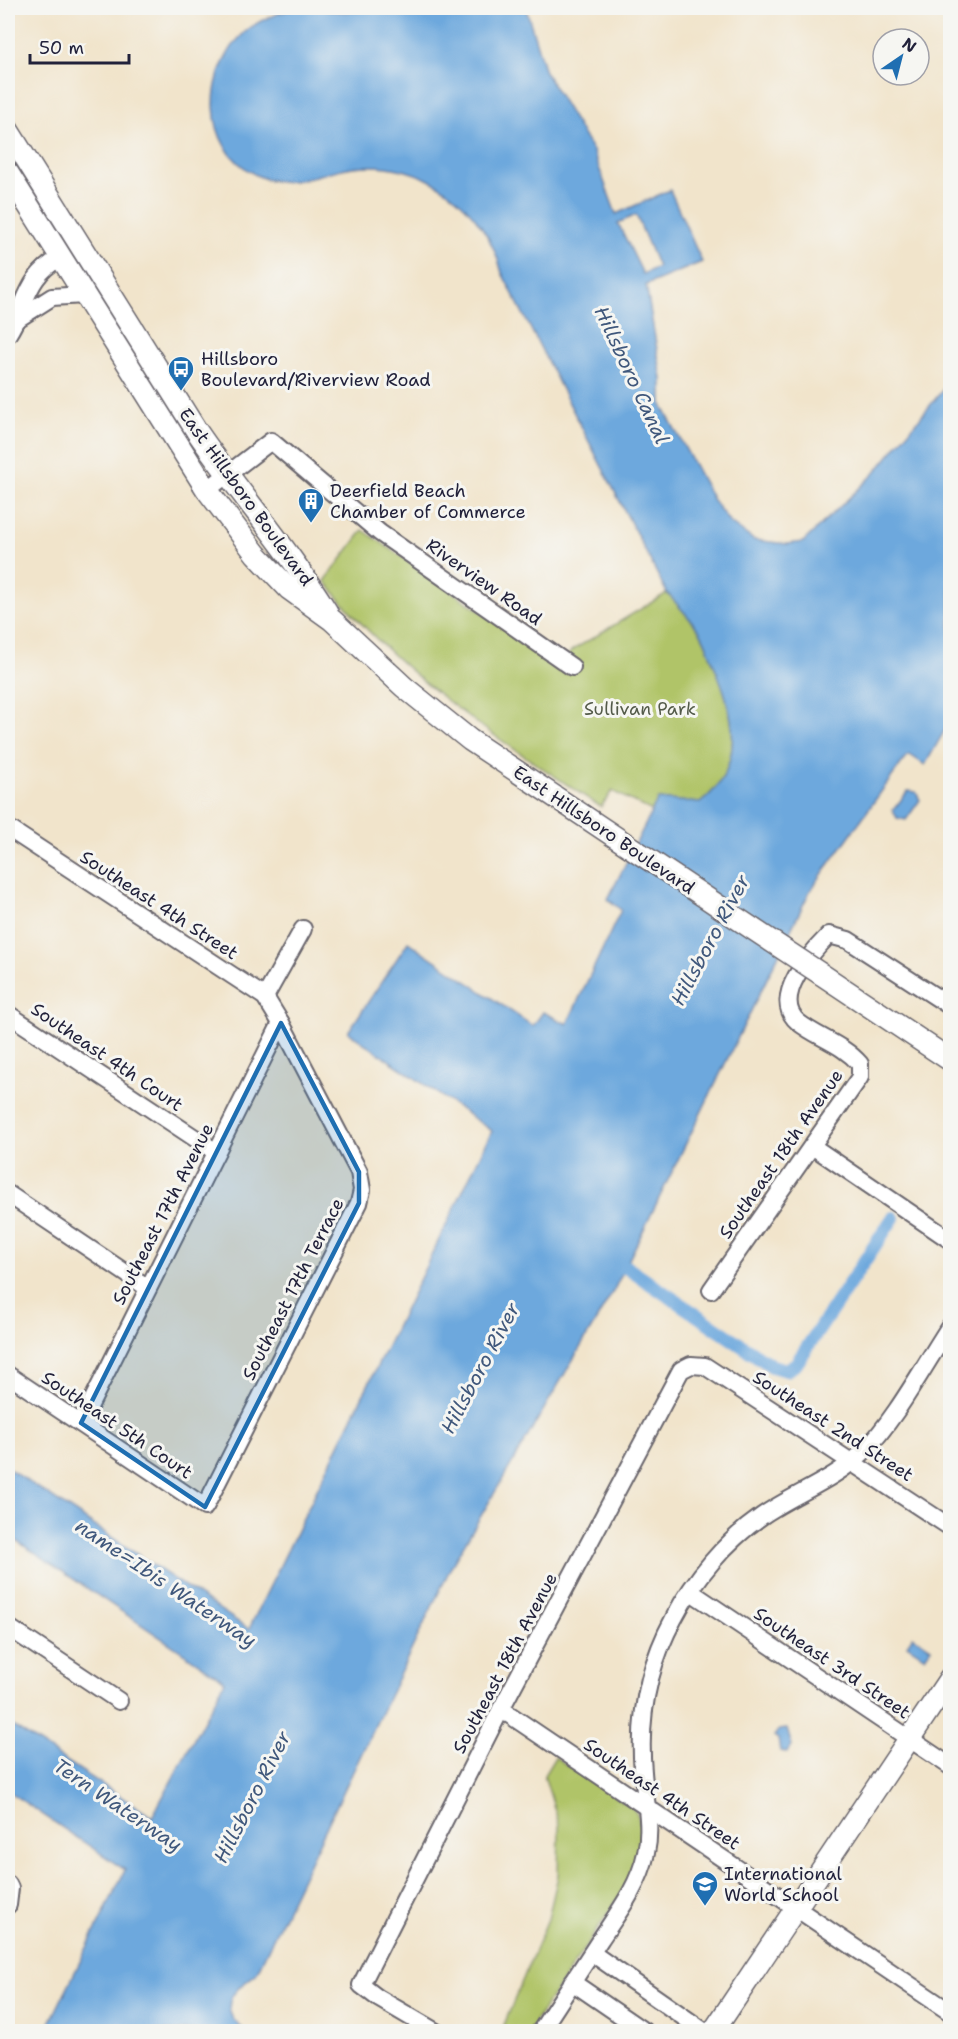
<svg xmlns="http://www.w3.org/2000/svg" width="958" height="2039" font-family="'Shantell Sans',sans-serif">
<rect width="100%" height="100%" fill="#f6f6f2"/>
<filter id="ink" filterUnits="userSpaceOnUse"><feTurbulence type="fractalNoise" baseFrequency=".0167" numOctaves="2"/><feDisplacementMap in="SourceGraphic" scale="12" xChannelSelector="R" yChannelSelector="G"/><feConvolveMatrix kernelMatrix="1 2 1 2 8 2 1 2 1" color-interpolation-filters="sRGB"/></filter>
<filter id="wash" filterUnits="userSpaceOnUse"><feTurbulence type="fractalNoise" baseFrequency=".008" numOctaves="4" result="noise"/><feDisplacementMap in="SourceGraphic" scale="24" xChannelSelector="R" yChannelSelector="G"/><feGaussianBlur stdDeviation="1.35" result="paint"/><feColorMatrix in="noise" values="0 0 0 0 0 0 0 0 0 0 0 0 0 0 0 0 0 1.4 0 .05"/><feComposite in="paint" operator="in"/></filter>
<g filter="url(#wash)">
<rect width="100%" height="100%" fill="#f1e4cb"/>
<g fill="#b0c467" stroke="#697351" stroke-width="1.5">
<path d="M363,530l198,137 10,-16 96,-58c11,12 23,25 33,39 6,9 10,23 14,33 21,49 33,102 -14,138l-42,-4 -6,12 -40,-20 -11,16c-100,-66 -202,-130 -276,-226z"/>
<polygon points="555,1757 633,1808 638,1815 640,1825 640,1839 632,1872 623,1891 529,2031 501,2032 548,1919 558,1876 559,1824 544,1775"/>
</g>
<g fill="#6da8dd" stroke="#48658c" stroke-width="1.5" fill-rule="evenodd">
<path d="M299,8c21,0 51,8 70,0h157l19,64 48,79 23,63 54,-24 32,72 -56,23 16,94v26l51,95 17,23 24,17 33,4 16,-2 71,-68 76,-93v340l-25,44 -15,-10 -4,2 -96,134 -197,401 -161,273 -196,409c-14,11 -34,23 -24,43 3,6 10,10 13,14h-199l79,-161 -117,-79v-68l144,94 73,-136 -217,-146v-67l241,161 243,-498 -144,-99 60,-90 125,84 10,-14 24,12 54,-114 -13,-11 50,-100 42,4c47,-36 35,-89 14,-138 -4,-10 -8,-24 -14,-33 -10,-14 -22,-27 -33,-39l-165,-320c-17,-67 -78,-115 -149,-106 -34,4 -62,25 -97,8 -56,-28 -52,-105 -11,-143 16,-14 34,-20 54,-24zM636,215l22,52 -15,7 -25,-51z"/>
<polygon points="908,791 916,792 920,800 906,820 897,818 893,810"/>
<polygon points="913,1636 931,1648 925,1657 907,1645"/>
<polygon points="787,1729 792,1746 787,1752 780,1751 778,1739 774,1736 779,1730"/>
</g>
<g fill="none" stroke-linecap="round" stroke-linejoin="round">
<polyline stroke="#6da8dd" stroke-width="14" points="611,1257 772,1366 786,1370 796,1364 893,1218"/>
</g>
</g>
<g filter="url(#ink)">
<g fill="none" stroke-linecap="round" stroke-linejoin="round">
<g stroke="#6a666d" stroke-width="20">
<g id="minor">
<polyline points="19,318 52,297 84,295"/>
<path d="M8,334c19,-29 18,-58 52,-76"/>
<polyline points="207,490 271,441 380,533 572,667"/>
<polyline points="8,828 265,997 281,1023 359,1172 362,1190 359,1203 205,1507 8,1375"/>
<polyline points="265,997 303,929"/>
<polyline points="8,1014 216,1152"/>
<polyline points="812,1146 950,1240"/>
<polyline points="8,1194 148,1288"/>
<path d="M711,1290l149,-213v-13c-17,-20 -42,-26 -62,-42 -28,-24 13,-69 31,-87l19,5 102,66"/>
<polyline points="81,1423 281,1023"/>
<polyline points="691,1592 950,1766"/>
<polyline points="8,1627 119,1701"/>
<polyline points="501,1709 950,2012"/>
<polyline points="8,1884 10,1888 8,1905"/>
<polyline points="592,1953 705,2032"/>
<polyline points="572,1982 645,2032"/>
<polyline points="436,2032 378,1998 361,1985 501,1709 681,1370 691,1365 705,1366 950,1527"/>
<path d="M540,2032c20,-31 40,-61 60,-92 18,-27 39,-54 46,-87 6,-27 -1,-54 -3,-81 -5,-54 5,-106 31,-154 20,-39 52,-77 88,-102 32,-22 72,-36 100,-63 32,-31 63,-89 88,-127"/>
</g>
</g>
<g stroke="#6a666d" stroke-width="24">
<g id="major">
<path d="M8,130l188,300c42,62 92,118 131,182"/>
<polyline points="8,173 207,490 256,554 289,589 332,620 404,687 470,740 753,929"/>
<polyline points="821,974 950,1060"/>
<polyline points="713,2032 950,1678"/>
</g>
</g>
<use href="#minor" stroke="#fff" stroke-width="16"/>
<use href="#major" stroke="#fff" stroke-width="21"/>
<g stroke="#6a666d" stroke-width="24" stroke-linecap="butt">
<polyline id="major-bridge" points="753,929 821,974"/>
</g>
<use href="#major-bridge" stroke="#fff" stroke-width="21"/>
</g>
</g>
<path fill="#1f6fb2" fill-opacity="0.2" stroke="#1f6fb2" stroke-width="4.5" stroke-linejoin="round" d="M281,1023l78,149v31l-154,304 -124,-84z"/>
<defs>
<g id="bus-pin" transform="scale(1.35)"><path d="M0 17L-7.5 6A9.5 9.5 0 1 1 7.5 6Z" fill="#1f6fb2" stroke="#f6f6f2"/><path d="M-5-6H5V4H4V6H2V4H-2V6H-4V4H-5ZM-3.5-4V0h7V-4ZM-3.5 1.2v1.5H-2V1.2ZM2 1.2v1.5H3.5V1.2Z" fill="#fff"/></g>
<g id="building-pin" transform="scale(1.35)"><path d="M0 17L-7.5 6A9.5 9.5 0 1 1 7.5 6Z" fill="#1f6fb2" stroke="#f6f6f2"/><path d="M-4-6H4V6H1V3H-1V6H-4ZM-2.5-4.3h1.7v1.8h-1.7ZM.8-4.3h1.7v1.8H.8ZM-2.5-1h1.7V.8h-1.7ZM.8-1h1.7V.8H.8Z" fill="#fff"/></g>
<g id="school-pin" transform="scale(1.35)"><path d="M0 17L-7.5 6A9.5 9.5 0 1 1 7.5 6Z" fill="#1f6fb2" stroke="#f6f6f2"/><path d="M0-5L7-2L0 1L-7-2ZM-4 1L0 2.5L4 1V4Q0 6-4 4Z" fill="#fff"/></g>
</defs>
<g fill-rule="evenodd">
<use href="#bus-pin" x="181" y="369"/>
<use href="#building-pin" x="311" y="501"/>
<use href="#school-pin" x="705" y="1884"/>
</g>
<g text-anchor="middle" stroke-width="6" stroke-linejoin="round" paint-order="stroke">
<g font-size="18" fill="#22223b" stroke="#f6f6f2" text-anchor="start">
<text x="201" y="365">Hillsboro<tspan x="201" dy="21">Boulevard/Riverview Road</tspan></text>
<text x="330" y="497">Deerfield Beach<tspan x="330" dy="21">Chamber of Commerce</tspan></text>
<text x="724" y="1880">International<tspan x="724" dy="21">World School</tspan></text>
</g>
<g font-size="18" fill="#22223b" stroke="#f6f6f2">
<text transform="translate(246 497) rotate(54)" y="6">East Hillsboro Boulevard</text>
<text transform="translate(484 582) rotate(35)" y="6">Riverview Road</text>
<text transform="translate(604 830) rotate(34)" y="6">East Hillsboro Boulevard</text>
<text transform="translate(159 905) rotate(33)" y="6">Southeast 4th Street</text>
<text transform="translate(107 1057) rotate(34)" y="6">Southeast 4th Court</text>
<text transform="translate(781 1154) rotate(-55)" y="6">Southeast 18th Avenue</text>
<text transform="translate(163 1214) rotate(-63)" y="6">Southeast 17th Avenue</text>
<text transform="translate(293 1289) rotate(-63)" y="6">Southeast 17th Terrace</text>
<text transform="translate(117 1425) rotate(34)" y="6">Southeast 5th Court</text>
<text transform="translate(833 1426) rotate(33)" y="6">Southeast 2nd Street</text>
<text transform="translate(505 1663) rotate(-62)" y="6">Southeast 18th Avenue</text>
<text transform="translate(832 1663) rotate(34)" y="6">Southeast 3rd Street</text>
<text transform="translate(662 1794) rotate(34)" y="6">Southeast 4th Street</text>
</g>
<g font-size="18" fill="#545b4a" stroke="#f6f6f2">
<text x="640" y="715">Sullivan Park</text>
</g>
<g font-size="20" font-style="italic" fill="#40587c" stroke="#f6f6f2">
<text transform="translate(632 375) rotate(65)" y="7">Hillsboro Canal</text>
<text transform="translate(710 940) rotate(-62)" y="7">Hillsboro River</text>
<text transform="translate(480 1368) rotate(-62)" y="7">Hillsboro River</text>
<text transform="translate(166 1583) rotate(34)" y="7">name=Ibis Waterway</text>
<text transform="translate(252 1797) rotate(-63)" y="7">Hillsboro River</text>
<text transform="translate(118 1805) rotate(34)" y="7">Tern Waterway</text>
</g>
</g>
<rect width="958" height="2039" fill="none" stroke="#f6f6f2" stroke-width="30"/>
<g transform="translate(901 57) rotate(35)"><circle r="28" fill="#f6f6f2" stroke="#a1a1a9" stroke-width="1.5"/>
<path d="M0-4.5L10 22L0 15L-10 22Z" fill="#1f6fb2"/>
<text y="-9" font-size="16" font-weight="bold" text-anchor="middle" fill="#22223b">N</text>
</g>
<path d="M30 54v9h99v-9" fill="none" stroke="#22223b" stroke-width="3"/>
<text x="39" y="54" font-size="18" fill="#22223b" stroke="#f6f6f2" stroke-width="4.5" paint-order="stroke">50 m</text>
</svg>
